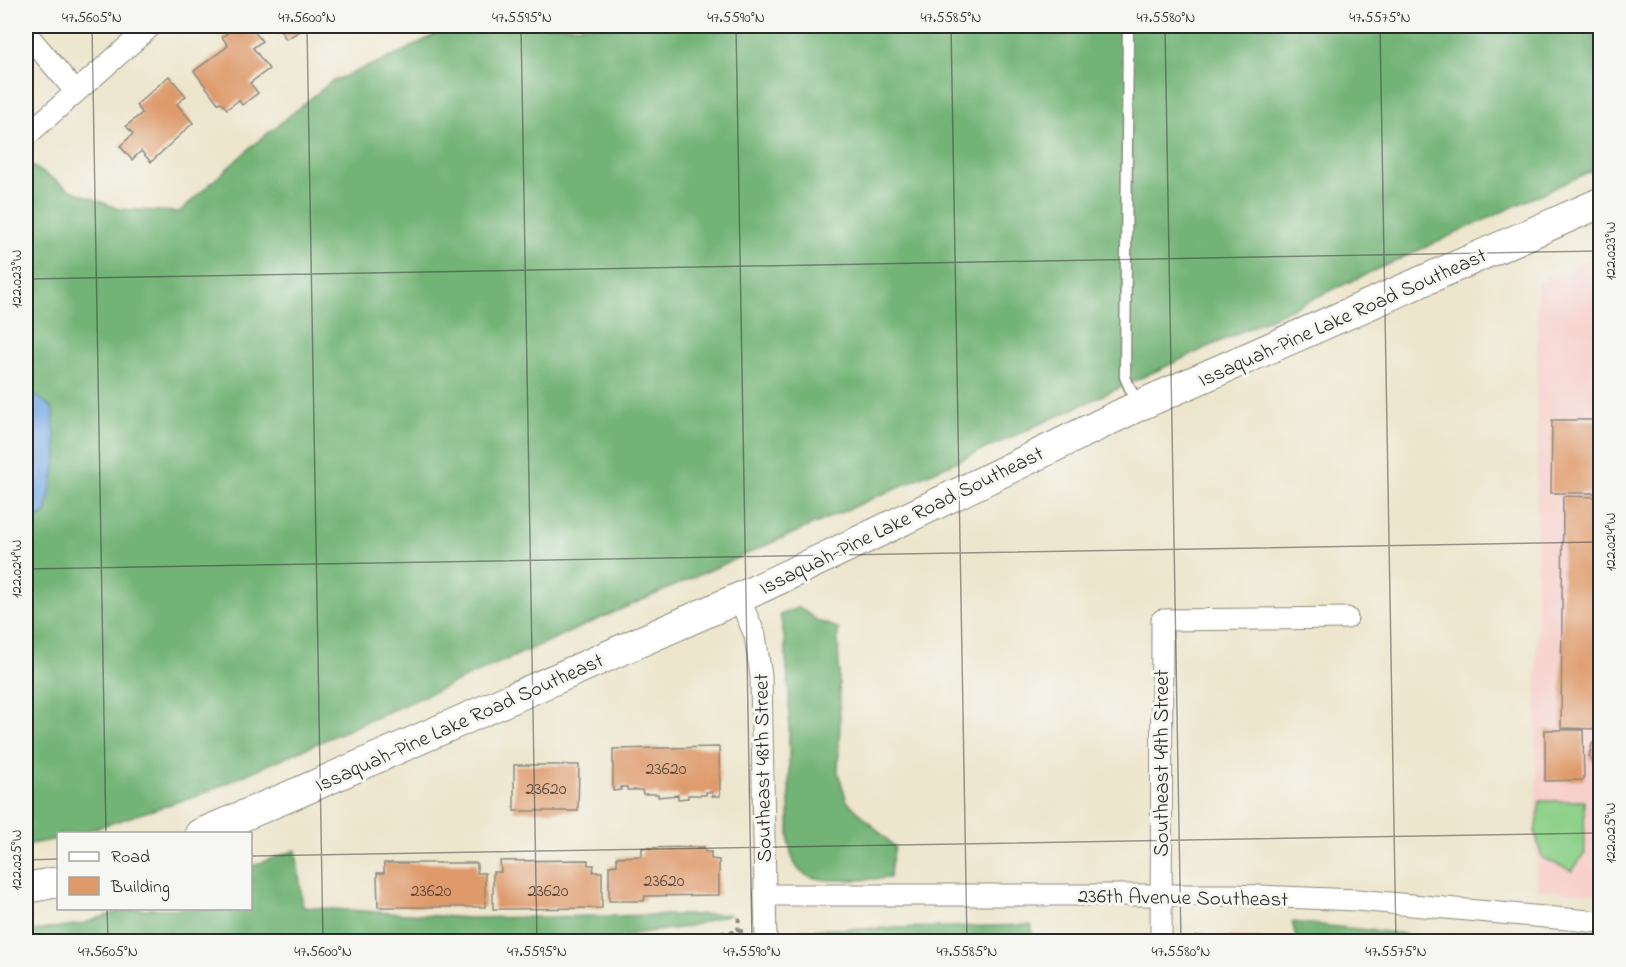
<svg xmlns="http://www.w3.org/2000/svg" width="1626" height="967" font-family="'Indie Flower',sans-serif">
<rect width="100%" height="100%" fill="#f6f6f2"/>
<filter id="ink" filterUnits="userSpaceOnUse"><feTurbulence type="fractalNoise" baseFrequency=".0167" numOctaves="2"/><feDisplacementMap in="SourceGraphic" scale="12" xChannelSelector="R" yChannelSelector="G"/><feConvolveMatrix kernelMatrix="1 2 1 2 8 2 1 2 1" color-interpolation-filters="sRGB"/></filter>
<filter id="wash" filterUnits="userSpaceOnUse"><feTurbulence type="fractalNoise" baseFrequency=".008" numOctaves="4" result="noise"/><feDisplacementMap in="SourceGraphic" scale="24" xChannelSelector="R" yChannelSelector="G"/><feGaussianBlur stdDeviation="1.35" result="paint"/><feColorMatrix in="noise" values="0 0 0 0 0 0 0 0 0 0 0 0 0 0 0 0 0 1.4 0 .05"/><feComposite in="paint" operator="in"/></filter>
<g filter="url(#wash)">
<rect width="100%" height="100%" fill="#ede6cd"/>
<polygon fill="#f7d0cc" points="1600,256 1600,894 1536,889 1537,282"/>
<polygon fill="#8ed18a" stroke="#5c7e5a" stroke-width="1.5" points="1540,801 1584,801 1585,853 1572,871 1542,858 1535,832"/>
<g fill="#72b376" stroke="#4e6f50" stroke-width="1.5">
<polygon points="451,26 1600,26 1600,167 1012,437 202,794 81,833 58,834 58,839 26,845 26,167 29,164 69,189 119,209 179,212 251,147 331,82 400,53"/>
<path d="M799,607l19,14 20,7 2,93 -2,52 9,28 48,46 -4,19 -1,12c-20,1 -72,7 -88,-5 -9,-8 -11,-19 -13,-30v-151l-5,-56 -4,-21z"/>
<polygon points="296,850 303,907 469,918 731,914 686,927 640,933 601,942 26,941 26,932 81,924 127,909 250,908 251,866"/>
<polygon points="1292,922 1405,934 1405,941 1297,941"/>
<polygon points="1032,925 1032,941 798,941 802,930"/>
</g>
<polygon fill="#7babe6" stroke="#536b88" stroke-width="1.5" points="26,388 52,408 57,456 46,513 26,525"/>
<g id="blocks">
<g fill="#de9a6a">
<polygon points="237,26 250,26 262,41 253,48 269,69 250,83 258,93 242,105 239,100 227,109 221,102 218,103 194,71 228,46 222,37"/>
<polygon points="272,26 309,26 286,39 279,28 275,30"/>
<polygon points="169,76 186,96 177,104 193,123 151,162 141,151 132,160 120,146 133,134 126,126 142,113 136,105"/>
<polygon points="1552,420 1600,420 1600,493 1551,493"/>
<polygon points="1563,496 1600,497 1600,729 1561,728"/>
<polygon points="1545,730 1583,730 1584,780 1545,781"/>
<polygon points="1600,737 1600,771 1595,767 1589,756 1592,744"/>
<polygon points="719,747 720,796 712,796 712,792 706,792 706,795 688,795 688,798 678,799 678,795 658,797 658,794 643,794 642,790 627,790 627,787 621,787 621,790 613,791 613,749"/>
<polygon points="514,765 579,765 578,811 514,811"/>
<polygon points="704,847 705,852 711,852 711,859 719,860 719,895 645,896 644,901 609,901 609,866 617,865 617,857 642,856 642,848"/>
<polygon points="588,860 588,865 594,865 593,872 602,872 602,908 493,909 493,872 501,872 500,861"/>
<polygon points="384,863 477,863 477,873 485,873 485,907 378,907 377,873 384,873"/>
<polygon points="1196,936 1262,938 1262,942 1196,942"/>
</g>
</g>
</g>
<g filter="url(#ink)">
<use href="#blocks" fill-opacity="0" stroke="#8c887c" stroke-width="1.5"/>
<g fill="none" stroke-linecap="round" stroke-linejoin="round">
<g stroke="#8c887c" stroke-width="13">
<polyline id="service" points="1128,26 1125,377 1137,404"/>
</g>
<g stroke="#8c887c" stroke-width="23">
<g id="minor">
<polyline points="26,33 75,91"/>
<polyline points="26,136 151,26"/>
<polyline points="739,598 755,635 761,676 766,942"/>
<polyline points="765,895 1234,895 1357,900 1600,922"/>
<polyline points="1161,942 1162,620 1347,618"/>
</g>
</g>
<g stroke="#8c887c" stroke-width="32">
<g id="secondary">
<polyline points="200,834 304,790 739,598 870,536 1138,406 1600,203"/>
<polyline points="26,888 58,882"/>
</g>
</g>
<g stroke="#8c887c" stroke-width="4" stroke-dasharray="4.5 4.5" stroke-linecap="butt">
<polyline points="738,931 739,915"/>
<polyline points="631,942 743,931"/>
</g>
<use href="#service" stroke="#fff" stroke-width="10"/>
<use href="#minor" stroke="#fff" stroke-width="21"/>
<use href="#secondary" stroke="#fff" stroke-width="30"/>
</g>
</g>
<path fill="none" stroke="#2b2b2b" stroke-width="1.5" stroke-opacity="0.45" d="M92,26l14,808M307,26l16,916M521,26l16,916M736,26l16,916M951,26l16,916M1165,26l16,916M1380,26l16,916M1595,26l5,332M26,279l1574,-28M26,569l1574,-27M250,856l1350,-23M26,860l32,-1M107,908l1,34"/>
<g text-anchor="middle" stroke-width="6" stroke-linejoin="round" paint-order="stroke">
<g font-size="18" fill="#58473b">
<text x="666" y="774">23620</text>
<text x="546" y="794">23620</text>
<text x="664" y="886">23620</text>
<text x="431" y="896">23620</text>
<text x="548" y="896">23620</text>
</g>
<g font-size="21" fill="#2b2b2b" stroke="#f6f6f2">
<text transform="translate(1342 317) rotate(-24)" y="7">Issaquah-Pine Lake Road Southeast</text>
<text transform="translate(901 520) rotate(-26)" y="7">Issaquah-Pine Lake Road Southeast</text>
<text transform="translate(459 722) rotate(-24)" y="7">Issaquah-Pine Lake Road Southeast</text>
<text transform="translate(1161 763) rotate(-90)" y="7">Southeast 49th Street</text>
<text transform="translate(762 768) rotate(-91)" y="7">Southeast 48th Street</text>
<text transform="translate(1183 897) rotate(1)" y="7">236th Avenue Southeast</text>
</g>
</g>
<rect width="1626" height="967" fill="none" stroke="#f6f6f2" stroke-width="66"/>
<rect x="57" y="832" width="195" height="78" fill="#f6f6f2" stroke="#a5a5a2" stroke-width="1.5"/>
<rect x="69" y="852" width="30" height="9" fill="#ffffff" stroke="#a5a5a2" stroke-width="1.5"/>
<text x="111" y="862" font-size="18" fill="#2b2b2b">Road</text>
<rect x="69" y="877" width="30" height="18" fill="#de9a6a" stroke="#a5a5a2" stroke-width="1.5"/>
<text x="111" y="892" font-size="18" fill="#2b2b2b">Building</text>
<rect x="33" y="33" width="1560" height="901" fill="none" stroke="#2b2b2b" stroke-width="2"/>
<g font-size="15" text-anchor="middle" fill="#2b2b2b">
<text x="92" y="22">47.5605°N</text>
<text x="307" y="22">47.5600°N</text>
<text x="522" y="22">47.5595°N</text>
<text x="736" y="22">47.5590°N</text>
<text x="951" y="22">47.5585°N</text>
<text x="1166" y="22">47.5580°N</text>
<text x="1380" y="22">47.5575°N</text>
<text transform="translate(1610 251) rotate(-90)" y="5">122.023°W</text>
<text transform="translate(16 279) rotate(-90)" y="5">122.023°W</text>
<text transform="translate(1610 542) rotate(-90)" y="5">122.024°W</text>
<text transform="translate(16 569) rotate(-90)" y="5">122.024°W</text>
<text transform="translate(1610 833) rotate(-90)" y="5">122.025°W</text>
<text transform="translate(16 860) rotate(-90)" y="5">122.025°W</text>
<text x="108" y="956">47.5605°N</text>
<text x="323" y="956">47.5600°N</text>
<text x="537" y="956">47.5595°N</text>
<text x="752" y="956">47.5590°N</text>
<text x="967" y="956">47.5585°N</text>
<text x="1181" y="956">47.5580°N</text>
<text x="1396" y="956">47.5575°N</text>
</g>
</svg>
